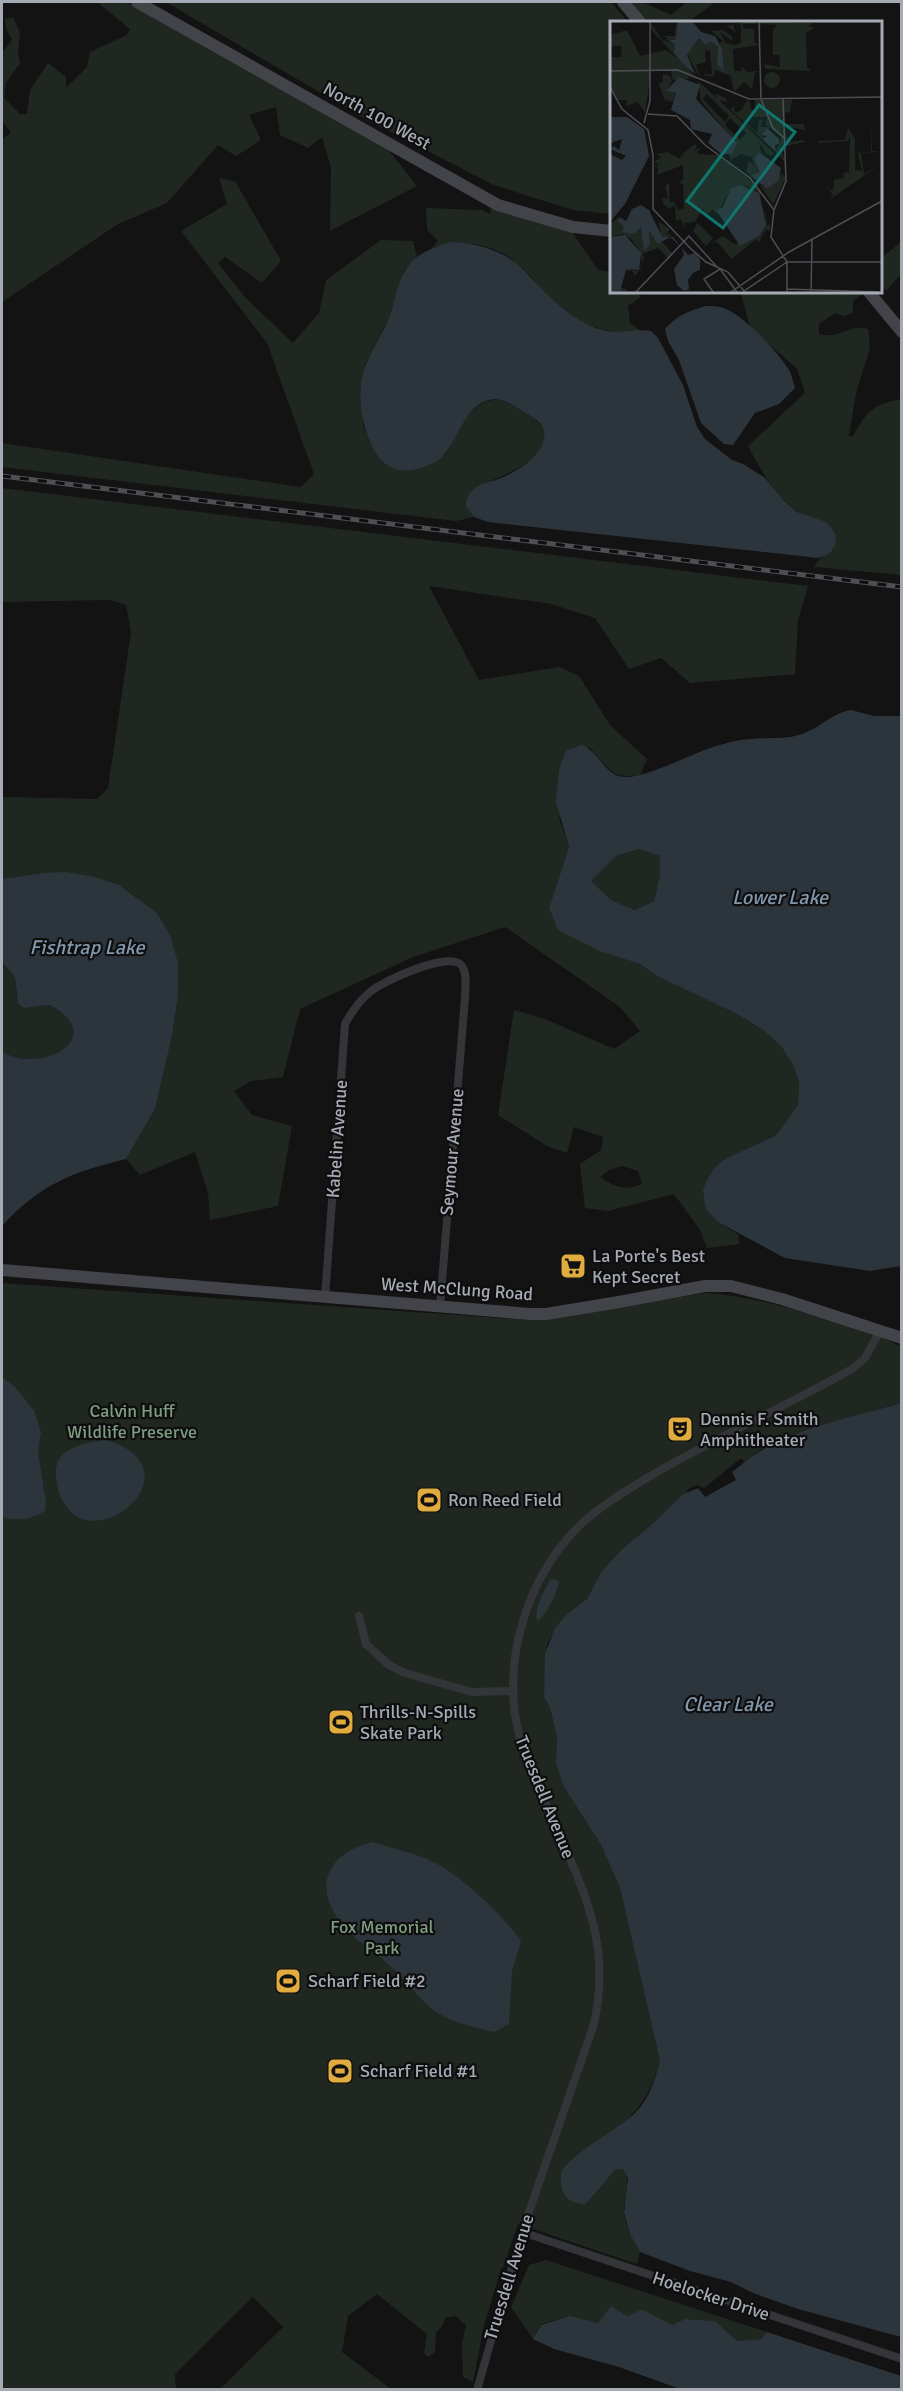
<svg xmlns="http://www.w3.org/2000/svg" width="903" height="2391" font-family="Signika,sans-serif">
<rect width="100%" height="100%" fill="#131314"/>
<g fill="#202720" fill-rule="evenodd">
<polygon points="97,2 126,2 387,148 417,186 330,231 331,167 322,137 308,148 280,135 276,107 249,115 261,140 236,156 218,145 167,203 118,224 2,302 2,139 11,133 2,121 2,53 12,40 6,28 5,19 13,17 20,33 18,54 20,63 6,83 4,98 20,114 27,114 30,90 48,63 66,77 66,88 87,67 90,52 127,35 130,29"/>
<polygon points="166,2 611,2 628,22 612,22 612,214 573,210 494,185 365,119"/>
<polygon points="630,2 643,2 671,15 687,2 715,2 688,22 647,22"/>
<path d="M219,178l16,3 46,80 -19,22 -37,-26 -7,6 27,34 48,46 26,-30 7,-33 55,-40 32,1 4,16 -12,13 -16,48 -24,47 -2,60 8,20 12,15 61,-4c9,-16 18,-39 34,-50 6,-5 14,-7 22,-6 10,1 42,20 44,31 6,29 -47,48 -67,55l-11,21 8,10 -18,4 -454,-54v-24l299,44 13,-13 -47,-131 -86,-112 46,-27z"/>
<path d="M491,205l79,24 28,41 14,2v19h24l5,6 -13,9 2,17 11,8c-30,5 -63,-6 -86,-27 -13,-12 -23,-28 -37,-40 -25,-22 -58,-25 -87,-15l7,-8 -11,-11 -1,-22 56,2 8,4z"/>
<polygon points="901,242 901,274 887,290 881,286 881,258"/>
<path d="M737,291h123l3,3 -10,7v11l-8,4 -10,-3 -16,11v10c21,6 29,-11 49,-5l2,19 -14,45 -7,43h4c14,-25 19,-31 48,-37v176l-87,-8c8,-13 20,-14 22,-31 -12,-21 -24,-12 -41,-26 -22,-17 -34,-40 -47,-64l57,-53 -8,-24 -47,-42 -9,-33z"/>
<path d="M2,488l806,98 -10,35 -3,53 -105,9 -29,-25 -32,11 -34,-51 -44,-14 -122,-18 50,94 81,-13 19,9 31,49 37,34 -7,16c-29,5 -32,-8 -51,-28l-30,71 10,29 -20,61 9,21 44,23 38,12 15,11 82,39 26,16 18,16 12,19 6,17 -1,22 -14,21 -9,11 -49,22 -12,10 4,54 21,13v9l-32,4 -7,-18 -26,-36 -66,17 -23,-3 -5,-44 21,-14 2,-13 -29,-10 -7,26 -20,-7 -49,-31 16,-105 31,9 69,30 26,-18 -20,-24 -115,-80 -92,30 -113,52 -17,68 -32,4 -17,10 18,24 40,11 -14,80 -68,14 -2,-27 -13,-41 -55,23 -14,-16 29,-50 17,-73 6,-40 -41,-98 -18,-13 -23,-8 -94,2v-82l95,2 11,-11 23,-156 -5,-27 -16,-5 -108,2zM622,1166l16,5 4,13c-17,8 -28,2 -42,-7l9,-7z"/>
<polygon points="639,849 660,856 660,875 654,901 635,910 611,900 591,881 616,856"/>
<path d="M2,962l13,15 3,27 6,4 26,-3c61,33 -12,71 -48,46z"/>
<path d="M2,1283l524,37 180,-27c59,4 118,26 174,44 8,2 14,7 21,9v57l-91,27 -47,18 -31,24 -27,25 -7,-9 -16,7 -32,31 -28,23 -21,23 -14,27 -19,14 -12,15 -9,16 -3,53 6,11 7,29 -1,27 8,23 37,58 19,43 40,173c-15,55 -43,68 -88,98l14,45 30,-35h8c7,14 0,27 0,42 1,15 9,28 16,41l-3,12 -119,-40 -15,44 -2,1 -18,60 -10,53 -10,-5 -1,-33 4,-19 -11,-9 -10,2 -2,7 -7,8 -1,19 -7,5 -4,-4 3,-19 -50,-40 -29,22 -6,36 49,37h-171l63,-62 -30,-30 -78,77 1,15 -170,1 -4,-3z"/>
<polygon points="546,2260 767,2332 761,2339 737,2341 715,2321 685,2319 672,2325 642,2309 627,2316 598,2323 570,2316 541,2324 533,2339 511,2307 529,2265"/>
</g>
<g fill="#2d353c" fill-rule="evenodd">
<path d="M450,242c24,1 45,6 65,20 7,5 13,13 19,19 19,20 36,37 62,47 23,8 35,0 55,3l7,7 25,47 14,42 8,12 27,21 11,4 22,14 20,24 12,10 29,10 5,5 5,9 -1,9 -5,8 -11,5 -331,-36 -14,-5 -8,-10c0,-9 2,-13 9,-19 7,-6 18,-6 26,-10 16,-7 47,-25 43,-47 -2,-10 -15,-16 -23,-21 -5,-3 -13,-9 -20,-10 -32,-7 -42,38 -58,56 -5,6 -12,8 -19,11 -26,9 -43,0 -54,-25 -10,-23 -14,-56 -3,-80 6,-15 16,-29 22,-44 8,-21 9,-46 28,-61 9,-7 22,-11 33,-15z"/>
<path d="M705,306c8,0 16,0 23,4 19,9 50,42 61,60 3,5 4,12 6,18l-16,16 -24,9 -22,32 -9,-1 -23,-21 -22,-63 -11,-19 -3,-12c11,-13 24,-18 40,-23z"/>
<path d="M851,710l23,6h28l-1,550 -31,5 -85,-13 -67,-36 -12,-13 -3,-19 4,-10 7,-12 12,-10 49,-22 9,-11 14,-21 1,-22 -6,-17 -12,-19 -18,-16 -26,-16 -82,-39 -15,-11 -38,-12 -44,-22 -9,-22 20,-61 -13,-45 3,-32 7,-19 15,-6c18,5 23,31 43,32 21,2 72,-26 96,-32 10,-3 22,-6 32,-6 17,-2 33,1 50,-5 18,-6 30,-21 49,-24zM639,849l21,7v19l-6,26 -19,9 -24,-10 -20,-19 25,-25z"/>
<path d="M66,872l30,5 23,8 38,28 13,22 8,28v33l-6,40 -17,73 -29,50c-53,13 -86,25 -124,67v-175c36,25 109,-13 48,-46l-26,3 -6,-4 -3,-27 -13,-15v-83l43,-6z"/>
<path d="M2,1377l14,11 18,23 7,21 -3,20 8,51 -1,8c-16,9 -26,10 -43,6z"/>
<path d="M901,1403v934l-103,-28 -45,-16 -22,-11 -41,-11 -50,-19 -10,-18 -6,-22 4,-34 -5,-9h-7l-30,35c-11,0 -18,-2 -23,-12 -2,-5 -3,-14 -2,-19 7,-18 59,-44 76,-62 13,-14 18,-32 23,-50l-40,-173 -19,-43 -37,-58 -8,-23 1,-27 -7,-29 -6,-11 1,-43 10,-26 13,-15 19,-14 14,-27 21,-23 28,-23 32,-31 16,-7h6l37,-30 4,4c40,-33 107,-44 156,-59z"/>
<path d="M107,1440c85,27 5,104 -34,74 -3,-3 -6,-7 -9,-11 -5,-6 -6,-13 -7,-21 -8,-32 25,-40 50,-42z"/>
<path d="M554,1579l5,3c-3,13 -11,29 -20,38h-2c-3,-13 7,-28 13,-40z"/>
<path d="M373,1842c18,6 37,10 54,17 30,12 75,55 94,82l-9,30 -3,53 -15,8c-21,-6 -36,-7 -56,-19 -17,-10 -33,-34 -49,-48 -12,-12 -27,-20 -39,-32 -38,-38 -30,-78 23,-91z"/>
<polygon points="611,2306 627,2316 642,2309 672,2325 685,2319 715,2321 737,2341 761,2339 767,2332 901,2376 901,2389 680,2389 619,2367 554,2349 533,2339 541,2325 570,2316 598,2323"/>
</g>
<polygon fill="#131314" points="741,1458 745,1462 732,1472 736,1480 705,1497 698,1488 688,1492 686,1490 697,1485 704,1488"/>
<g fill="none" stroke-linecap="round" stroke-linejoin="round">
<g stroke="#343539" stroke-width="8">
<path d="M325,1297l20,-273c7,-13 14,-23 25,-32 13,-11 78,-41 91,-27 7,7 4,23 4,32l-25,309"/>
<polyline points="359,1616 366,1644 389,1665 405,1673 472,1692 513,1691"/>
<polyline points="522,2232 902,2359"/>
<path d="M477,2390l45,-158 72,-208c18,-82 -11,-135 -43,-208 -14,-33 -31,-66 -36,-102 -9,-66 15,-136 60,-184 22,-22 50,-39 77,-55 65,-38 134,-69 200,-106l13,-11 15,-27"/>
</g>
<g stroke="#424449" stroke-width="12">
<polyline points="137,2 498,205 573,227 612,231"/>
<polyline points="623,2 640,22"/>
<polyline points="868,291 902,332"/>
<polyline points="2,1270 530,1314 546,1314 619,1302 705,1286 731,1286 782,1299 902,1338"/>
</g>
<g stroke="#4d4f54" stroke-width="5">
<polyline id="rail" points="2,476 902,587"/>
</g>
<use href="#rail" stroke="#0e0e0f" stroke-width="3" stroke-dasharray="9" stroke-linecap="butt"/>
</g>
<defs>
<g id="supermarket-square" transform="scale(1.35)"><rect x="-9" y="-9" width="18" height="18" rx="4" fill="#e0ab3f" stroke="#0e0e0f"/><path d="M-6-5.5h2.5l.6 2H6L4.5 2H-2.5L-4.4-4H-6ZM-1.5 3.2a1.3 1.3 0 1 0 .1 0ZM3 3.2a1.3 1.3 0 1 0 .1 0Z" fill="#111"/></g>
<g id="theatre-square" transform="scale(1.35)"><rect x="-9" y="-9" width="18" height="18" rx="4" fill="#e0ab3f" stroke="#0e0e0f"/><path d="M-5-5.5Q0-4 5-5.5V0Q5 5 0 6Q-5 5-5 0ZM-3.3-2.5H-1v1.5H-3.3ZM1-2.5H3.3v1.5H1ZM-2.8 1Q0 5.5 2.8 1Z" fill="#111"/></g>
<g id="stadium-square" transform="scale(1.35)"><rect x="-9" y="-9" width="18" height="18" rx="4" fill="#e0ab3f" stroke="#0e0e0f"/><path d="M0-5a6.5 5 0 1 0 0 10a6.5 5 0 1 0 0-10ZM-3.5-1.8h7v3.6h-7Z" fill="#111"/></g>
</defs>
<g fill-rule="evenodd">
<use href="#supermarket-square" x="573" y="1266"/>
<use href="#theatre-square" x="680" y="1429"/>
<use href="#stadium-square" x="429" y="1500"/>
<use href="#stadium-square" x="341" y="1722"/>
<use href="#stadium-square" x="288" y="1981"/>
<use href="#stadium-square" x="340" y="2071"/>
</g>
<g text-anchor="middle" stroke-width="4.5" stroke-linejoin="round" paint-order="stroke">
<g font-size="18" fill="#a6aab4" stroke="#0e0e0f">
<text transform="translate(377 116) rotate(29)" y="6">North 100 West</text>
<text transform="translate(337 1139) rotate(-86)" y="6">Kabelin Avenue</text>
<text transform="translate(452 1152) rotate(-85)" y="6">Seymour Avenue</text>
<text transform="translate(457 1289) rotate(4)" y="6">West McClung Road</text>
<text transform="translate(545 1797) rotate(68)" y="6">Truesdell Avenue</text>
<text transform="translate(509 2277) rotate(-73)" y="6">Truesdell Avenue</text>
<text transform="translate(711 2296) rotate(18)" y="6">Hoelocker Drive</text>
</g>
<g font-size="18" fill="#a6aab4" stroke="#0e0e0f" text-anchor="start">
<text x="592" y="1262">La Porte's Best<tspan x="592" dy="21">Kept Secret</tspan></text>
<text x="700" y="1425">Dennis F. Smith<tspan x="700" dy="21">Amphitheater</tspan></text>
<text x="448" y="1506">Ron Reed Field</text>
<text x="360" y="1718">Thrills-N-Spills<tspan x="360" dy="21">Skate Park</tspan></text>
<text x="308" y="1987">Scharf Field #2</text>
<text x="360" y="2077">Scharf Field #1</text>
</g>
<g font-size="18" fill="#7e9d80" stroke="#0e0e0f">
<text x="132" y="1417">Calvin Huff<tspan x="132" dy="21">Wildlife Preserve</tspan></text>
<text x="382" y="1933">Fox Memorial<tspan x="382" dy="21">Park</tspan></text>
</g>
<g font-size="20" font-style="italic" fill="#8097ac" stroke="#0e0e0f">
<text x="780" y="904">Lower Lake</text>
<text x="87" y="954">Fishtrap Lake</text>
<text x="728" y="1711">Clear Lake</text>
</g>
</g>
<g transform="translate(610 21)">
<rect width="272" height="272" fill="#131314"/>
<path d="M66,0l3,9 -3,9 -13,2 12,3 -1,9 23,26 -10,-3 2,3 -16,1 -2,-9 -20,-1 -6,43 -7,-11 -12,4 1,-6h-9l-8,-13v-30h12l-1,-11h-11v-11l17,-5 13,26 26,-6 12,9 -28,-31 1,-5 12,18 5,-3 -6,-2h13zM141,0l7,3h-15v4l11,1v13l5,3 -26,4 1,22h7l2,-4 4,5 13,-1 -5,2 -3,16 -8,-7 -10,10 -3,-16 -16,-6 -1,6h-9v-11l1,10 6,-1 -2,-24 -5,1 1,11 -10,3 5,15 -14,-26 11,-16 7,7 8,-3 6,7 -2,13 7,9 -5,-27 4,-3 -12,-10 12,-1 10,8 -1,3 -12,-9 5,11 10,2 6,-2v-19l-8,1 3,8 -9,-7zM150,0l52,2 -4,3 6,2 -8,5 1,34 4,4 -46,-2 -1,-5 16,3 -1,-12h-6v-25l4,-5 -16,-1v11zM43,49l6,14 4,-2v-8l7,2 2,5 -5,10 9,3 -4,8 -7,-2zM154 59a8 8 0 1 1 16 0a8 8 0 1 1-16 0ZM88,60l20,18 -4,-6 12,5 1,4 -8,-2 55,53 -3,3 -5,-3 -7,-11 3,13 -8,4 4,14 -7,4 -5,-6 3,-10 5,4 -3,-8 -10,-3 -10,6 -2,-5 8,-11 -36,-43zM97,73l22,22 -4,6 -22,-23zM120,97l16,15 -6,7 -15,-15zM137,79l4,3 -1,6 5,1v-10h37l-2,12 -5,1v11h19l1,6 -21,-4 -4,5 5,-3 2,14 16,-2 2,2 -24,5 4,15 -10,-10 7,-15 -17,-13 2,-7h-18l-3,5 11,11 2,-13 4,-1 -2,8h8l-8,9 7,2 -5,2 -33,-31 4,-3 1,6 6,-1zM243,104h18l1,26 9,1 -20,1 3,21 17,-10 -52,36 4,-5 -6,-8 6,4 1,-11 10,-2 -1,-5 6,-1 1,-36 -2,5 -29,2 2,4 -3,-6 27,-1 3,-12 7,10v32l7,1 -4,-18 13,-1v-27zM85,123l2,2 -4,6 7,-5 -3,7 22,1 30,24 11,14 1,12 5,11 1,6v4l3,-2v7l-4,-2 -7,13 -3,-3 -24,20 -15,-17 -6,1 12,-7 11,8 11,-1 17,-10 4,-14 -6,-14 -1,-11 -3,-3 -10,-5 -14,1 -15,27 -4,-4 -7,5 -3,-7 -8,14 -11,1 2,6 -6,-10 -4,2 -1,-16 -6,4 -6,-6 -1,-5h6l-3,-12 4,-3 1,20 4,-1 4,8 6,-2 -1,-24 -4,-1 4,-4v-14l-26,10 1,-7 -5,-3 5,1v-2l-4,-2 7,-5 -5,-3 12,-2 12,7 1,-5 2,3v-4zM172,153l4,4 -13,26 -14,-20 8,5zM12,196l2,4 -4,-3 -2,4 6,4 -2,6h13l5,-6 5,20 5,-3 -2,-11 7,4 5,-4 -1,-10 11,7 -4,5 7,1 -12,5 11,13 -3,6 -11,-11 -16,6 2,4 -4,12 -5,6 -3,-5h-6l-6,16 8,3 -2,2h-6l-1,-7 7,-16 12,2 4,-7 -1,-10 -9,-14 -9,-6 -13,3v-13l9,-7zM87,202l16,15 -7,8 -13,-15z" fill="#202720" fill-rule="evenodd"/>
<path d="M68,0h14l9,11 14,4 7,13 2,23 -7,-8 1,-17 -6,-5 -7,3 -6,-7 -12,17 8,19 -9,-7 -12,-14 1,-9 -7,-3 8,-2zM69,56l21,8 -4,14 41,44 -5,11h-11l-13,-11 4,-9 -21,-5 -1,-9 -19,-10 5,-17 -10,-2zM0,96h17l17,12 5,27 -24,48 -15,18v-68l12,6 4,-4 -16,-7 4,-3 5,4 3,-11 -12,4zM157,107l12,11v5l-4,1 1,7 -13,-12 4,-4 -6,-1zM149,131l22,16 -2,12 -12,9 -16,-13 8,-4 -5,-13zM131,164l18,8 7,31 -6,11 -20,11 -24,-36 7,-3 8,-19zM31,184l8,5 13,27h11l8,10 -11,-10 -12,7 -9,-13 1,13 -9,10 -2,16 -13,-1 -6,23h-10v-55l15,-2 16,18 3,-2 -3,-24 -7,7 -12,-2 2,-6 -7,-5 3,-3 6,3 6,-12zM72,227l6,7 7,-2 5,6v11l-6,2 -6,8 1,9 -5,2 -7,-6 -3,-16 10,-14z" fill="#2d353c"/>
<path fill="none" stroke="#4e4f54" stroke-width="1.5" d="M149,0l2,78 12,29 12,11M0,50l68,-1 71,29 133,-2M0,66l12,22 26,21 5,25v54l38,40M173,78l3,82 -12,29 -3,27 16,25M38,93l29,2 28,29 45,33 24,32M34,102l6,-22v-80M80,227l16,14 22,10 17,20M177,241h95M177,241v30M177,268l92,3M134,270l43,-29M26,271l53,-56 28,31M103,271l-9,-13 16,-10 17,23M121,271l58,-40 93,-51M201,271l1,-52"/>
<path fill="#0f766e" fill-opacity="0.15" stroke="#0f766e" stroke-width="3" d="M149,84l36,27 -72,96 -36,-27z"/>
<rect width="272" height="272" fill="none" stroke="#a6aab4" stroke-width="3"/>
</g>
<rect width="903" height="2391" fill="none" stroke="#a6aab4" stroke-width="6"/>
</svg>
